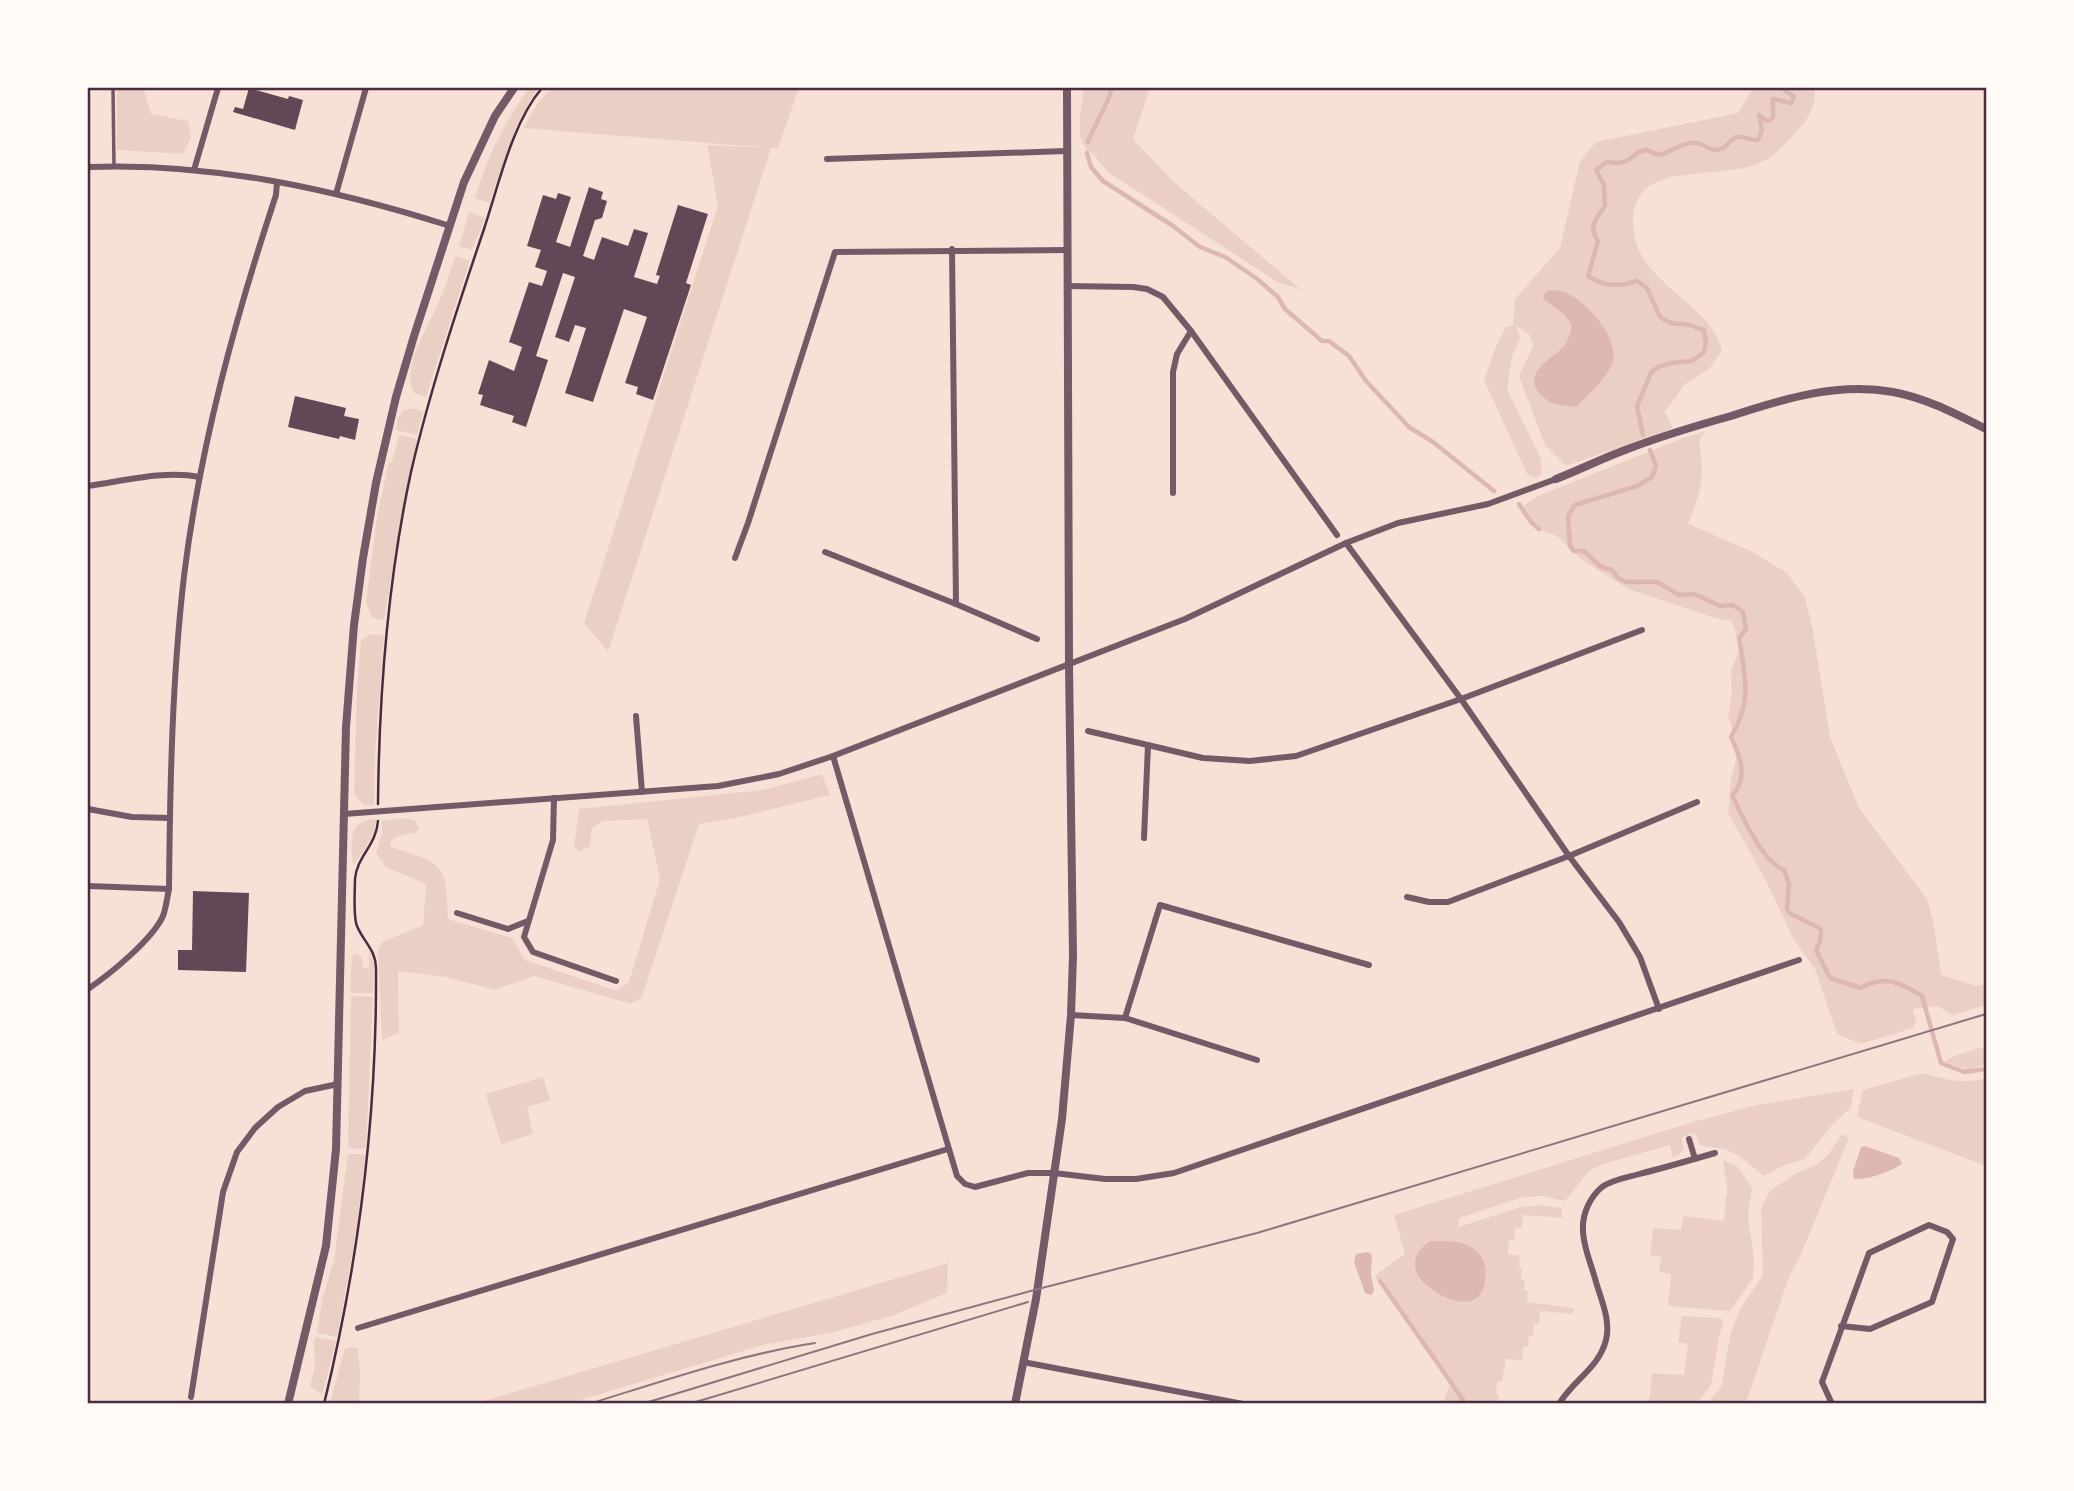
<svg xmlns="http://www.w3.org/2000/svg" width="2074" height="1491" font-family="Rubik,sans-serif">
<rect width="100%" height="100%" fill="#f7e1d7"/>
<g fill="#ebcfc5">
<polygon points="117,88 143,88 151,114 188,121 191,138 182,154 117,150"/>
<path d="M529,88h8l-21,39 -27,76 -14,-5c13,-43 28,-74 54,-110z"/>
<polygon points="552,88 799,88 778,148 771,148 608,652 584,623 718,206 707,145 770,148 523,128 538,103"/>
<polygon points="1084,88 1150,88 1133,139 1175,183 1300,289 1279,283 1108,172 1093,154 1087,151 1080,136 1080,114"/>
<path d="M1753,88h61c3,15 -5,31 -16,42 -11,12 -21,24 -36,32 -46,22 -139,-8 -128,72 7,50 80,72 88,117l-12,17 -25,16 -20,28 8,16 -107,38 -21,-21 -26,-69 14,-30 -4,-12 -13,-8 4,12 -8,18 -5,33 34,70 1,15 -7,4 -8,-4 -43,-94 12,-34 10,-19 8,-2 -1,-2 2,-24 45,-51 20,-87 16,-19 142,-29z"/>
<polygon points="469,212 485,218 472,250 459,246"/>
<path d="M455,256l15,4 -44,137 -12,-4c-14,-24 14,-66 24,-89 7,-16 12,-32 17,-48z"/>
<polygon points="412,408 423,412 417,435 396,430 398,418 403,411"/>
<path d="M1706,431l-7,10c6,39 3,47 -11,83l63,27 36,22 18,24 8,34 17,106 29,71 68,91 7,26 7,50 36,11 9,-2v21l-34,10 -14,-9 -25,3 3,13 -3,6 -52,16 -24,-10 -22,-65 -21,-29 -29,-61 -37,-66 3,-34 5,-20 -2,-23 -6,-21 4,-21 -1,-24 9,-21 -8,-28 -17,-3 -87,-29 -46,-29 -25,-24 -20,-7 -13,-23 14,-10 148,-59z"/>
<polygon points="399,435 415,438 417,441 399,530 384,620 372,618 366,602 377,517 389,462 392,463"/>
<polygon points="371,634 384,635 375,754 374,805 364,805 354,794 357,693 361,640"/>
<path d="M822,774l8,21 -90,22 -41,7 -57,173 -11,7 -97,-28 -39,14 -49,-13 -48,-6 1,62 -17,7 -4,-90 4,-8 41,-17 3,-41 -40,-17 -10,-14 6,-20v-12l18,-3 15,2 4,8 -4,5c-9,1 -20,2 -25,10l1,4c16,6 46,11 52,28 5,13 4,30 5,44l64,19 13,22 92,31 12,-9 31,-103 -13,-60 -44,2 -11,7 -2,18 -11,6 -5,-6 5,-37 184,-19z"/>
<path d="M376,819c-1,19 -13,32 -23,47 -1,-23 -8,-45 23,-47z"/>
<polygon points="369,951 374,963 373,993 350,993 352,955 356,953 362,958 363,967 369,969"/>
<polygon points="351,996 373,997 366,1146 363,1149 348,1148"/>
<path d="M1986,1046v18c-17,8 -24,5 -41,-3l12,-6z"/>
<path d="M1922,1073c22,6 42,12 64,5v88l-129,-49 6,-27z"/>
<polygon points="543,1077 550,1100 527,1107 533,1134 501,1144 486,1094"/>
<path d="M1854,1089l-4,19 -18,17 -27,34 -20,6 -21,11c-14,-11 -25,-23 -42,-27 -8,-2 -15,-2 -23,-4l-4,-12 -13,4 1,14 -10,7 -3,-13 -67,19 -14,7 -24,30 -23,-5 -19,1 -64,21 -1,9 63,-20 21,-2 20,3v10l-39,-3 -1,13 -7,-1 -1,13h-5l-1,14 12,2 -1,11h3l-1,12h4l-1,11 4,1 -1,11 47,6 -1,6 -33,-3 -1,13 -5,-1 -1,13 -4,-1 -1,12h-5l-1,13 -16,-1 -4,22h-5l-1,13 3,1 -1,8h-55l7,-19 -75,-107 3,-4 27,-19 -11,-39 302,-94 61,-16z"/>
<polygon points="1842,1134 1849,1138 1799,1259 1789,1277 1746,1403 1707,1403 1721,1387 1731,1332 1740,1309 1763,1275 1761,1208 1770,1191 1796,1173 1816,1165 1828,1155"/>
<polygon points="348,1154 363,1154 365,1157 355,1239 337,1337 317,1333 322,1300 334,1260"/>
<polygon points="1723,1160 1738,1167 1752,1188 1748,1215 1754,1260 1753,1278 1730,1311 1668,1306 1671,1274 1659,1272 1661,1257 1650,1256 1653,1228 1681,1230 1683,1216 1724,1221 1727,1188"/>
<polygon points="948,1263 947,1293 894,1315 834,1332 763,1345 570,1403 477,1403"/>
<polygon points="1682,1316 1721,1318 1723,1323 1719,1338 1711,1385 1697,1403 1649,1403 1652,1373 1684,1375 1688,1344 1678,1342"/>
<polygon points="316,1337 336,1341 322,1395 310,1386 315,1366 314,1343"/>
<polygon points="351,1347 358,1348 360,1374 359,1403 330,1403 345,1348"/>
</g>
<g fill="#dcb8b0">
<path d="M1550,290c4,1 7,0 11,1 22,6 58,45 52,70 -4,15 -26,35 -37,46 -14,-2 -27,-2 -36,-13 -19,-22 13,-35 24,-48 5,-7 6,-12 8,-21l-8,-11 -21,-15 2,-6z"/>
<path d="M1865,1146l34,12 3,6c-12,8 -34,16 -48,15l-1,-7 8,-25z"/>
<path d="M1430,1241c18,0 38,-2 50,14 6,9 6,14 5,25 -3,39 -52,17 -66,-3 -4,-5 -5,-14 -3,-20 2,-7 9,-12 14,-16z"/>
<polygon points="1368,1252 1372,1255 1371,1275 1374,1291 1371,1295 1365,1293 1354,1262 1356,1254"/>
</g>
<g fill="none" stroke-linecap="round" stroke-linejoin="round">
<g stroke="#dcb8b0" stroke-width="4.5">
<path d="M1088,142c7,-19 19,-35 24,-54"/>
<polyline points="1087,153 1091,167 1103,181 1173,226 1200,247 1225,257 1256,278 1278,297 1285,309 1322,341 1329,341 1349,356 1366,381 1409,427 1433,442 1494,491"/>
<path d="M1643,435l-6,-29 14,-33 7,-6 13,-4 21,-2 12,-9 2,-10 -2,-12 -14,-5 -19,-2 -11,-6 -13,-29 -10,-7c-19,6 -32,6 -49,-5l10,-35c-10,-14 -2,-23 7,-35l-1,-21 -8,-15 11,-8 11,1 9,-2 12,-9 7,-2 13,5c12,-3 25,-14 38,-12 8,1 12,8 20,7 10,-1 11,-9 19,-13 6,-2 14,4 22,3l4,-10 -3,-15 8,6 6,-3v-19l18,4 3,-6 -12,-9"/>
<path d="M1650,450l6,16 -4,11 -15,9 -62,19 -7,11 2,30 4,5h10l17,16 11,3 6,8 8,4h31l22,13 15,-1 26,12 13,-1 10,7 3,17 -7,9c6,40 14,62 -8,99 9,19 18,40 1,59 12,22 28,63 52,74l5,14 -2,24 2,5 32,16 -1,12 -4,9 14,28 31,10c23,-14 40,-5 61,8l19,67 23,9 22,-3"/>
<polyline points="1519,504 1531,522 1539,529"/>
<polyline points="1380,1281 1466,1404"/>
</g>
</g>
<g fill="#644757">
<polygon points="249,88 288,99 289,96 303,100 295,130 233,112 235,107 243,109"/>
<polygon points="589,187 603,192 601,199 607,201 602,218 595,220 583,256 594,260 602,237 628,246 634,229 648,233 634,277 657,284 660,276 656,275 678,205 708,214 686,283 691,285 653,400 636,394 638,387 625,383 647,317 624,309 593,402 565,393 586,328 575,325 569,342 555,337 575,277 563,273 536,356 548,360 526,427 512,422 514,416 480,405 483,395 478,394 489,360 514,371 522,347 509,342 529,282 542,286 547,271 535,267 541,250 527,246 543,195 556,199 558,193 571,197 556,242 570,247"/>
<polygon points="295,396 346,408 344,416 359,419 355,440 340,436 339,439 288,427"/>
<polygon points="193,891 249,893 246,972 178,970 178,950 192,950"/>
</g>
<g fill="none" stroke-linecap="round" stroke-linejoin="round">
<g stroke="#4a2c40" stroke-width="2.5">
<path d="M378,804c1,-109 10,-225 33,-332 19,-82 46,-163 73,-243 15,-45 28,-106 58,-141"/>
<path d="M324,1404c35,-143 53,-289 52,-436 0,-18 -13,-27 -19,-42 -4,-9 -2,-37 -2,-47 2,-23 21,-33 23,-58"/>
</g>
<polyline stroke="#755966" stroke-width="3.5" points="113,88 114,166"/>
<g stroke="#755966" stroke-width="6">
<polyline points="827,159 1066,151"/>
<path d="M88,167c123,-5 245,22 362,59"/>
<polyline points="194,170 218,88"/>
<polyline points="336,194 366,88"/>
<polyline points="952,249 956,604"/>
<polyline points="1067,286 1133,287 1147,289 1163,297 1191,331 1337,535"/>
<path d="M88,486c36,-5 76,-16 112,-9"/>
<polyline points="1173,493 1173,372 1177,354 1191,331"/>
<polyline points="1346,543 1461,699 1569,856 1619,922 1640,957 1659,1009"/>
<polyline points="825,552 956,604 1037,639"/>
<polyline points="735,558 748,523 835,252 1067,250"/>
<polyline points="636,716 642,792"/>
<polyline points="1088,731 1203,758 1250,761 1296,756 1461,699 1642,630"/>
<polyline points="833,756 957,1176 965,1184 975,1187 1028,1173 1054,1173 1105,1179 1136,1179 1174,1173 1799,960"/>
<polyline points="554,798 553,840 524,937 533,952 616,981"/>
<polyline points="88,809 132,817 170,818"/>
<polyline points="344,814 718,786 779,774 833,756 1185,619 1346,543 1398,523 1488,504 1556,479"/>
<polyline points="1144,838 1148,745"/>
<polyline points="88,886 169,889"/>
<polyline points="1407,897 1429,902 1448,902 1569,856 1697,802"/>
<polyline points="457,913 508,929 528,921"/>
<path d="M88,989c22,-15 64,-49 75,-73 3,-8 4,-18 6,-27 1,-104 3,-209 15,-313 16,-130 51,-257 92,-381l1,-13"/>
<polyline points="1071,1015 1125,1018 1257,1060"/>
<polyline points="1125,1018 1160,905 1369,965"/>
<polyline points="1689,1139 1695,1159"/>
<polyline points="358,1328 948,1149"/>
<polyline points="1023,1362 1243,1404"/>
<polyline points="191,1397 223,1192 237,1152 255,1128 278,1107 305,1091 338,1084"/>
<path d="M1559,1404c14,-24 40,-36 47,-64 5,-19 -5,-41 -10,-58 -4,-16 -13,-35 -13,-52 -1,-16 7,-33 19,-43 11,-8 28,-10 41,-14 24,-6 48,-13 72,-20"/>
<polyline points="1832,1404 1822,1382 1869,1253 1929,1225 1947,1232 1953,1239 1932,1302 1870,1329 1841,1326"/>
</g>
<g stroke="#755966" stroke-width="8">
<path d="M1556,479c23,-9 45,-20 69,-29 34,-13 70,-24 106,-34 52,-17 106,-34 162,-24 33,6 63,22 93,37"/>
<polyline points="288,1404 326,1246 336,1149 346,727 354,625 363,558 376,483 396,397 414,336 464,182 495,116 514,88"/>
<polyline points="1015,1404 1036,1299 1062,1119 1071,1015 1073,956 1069,664 1067,88"/>
</g>
<g stroke="#8f747c" stroke-width="2">
<path d="M589,1404c74,-23 149,-49 226,-61"/>
<polyline points="642,1404 872,1334 1038,1289 1257,1233 1986,1014"/>
<polyline points="689,1404 1028,1302"/>
</g>
</g>
<rect width="2074" height="1491" fill="none" stroke="#fffaf5" stroke-width="178"/>
<rect x="89" y="89" width="1896" height="1313" fill="none" stroke="#4a2c40" stroke-width="2.5"/>
</svg>
